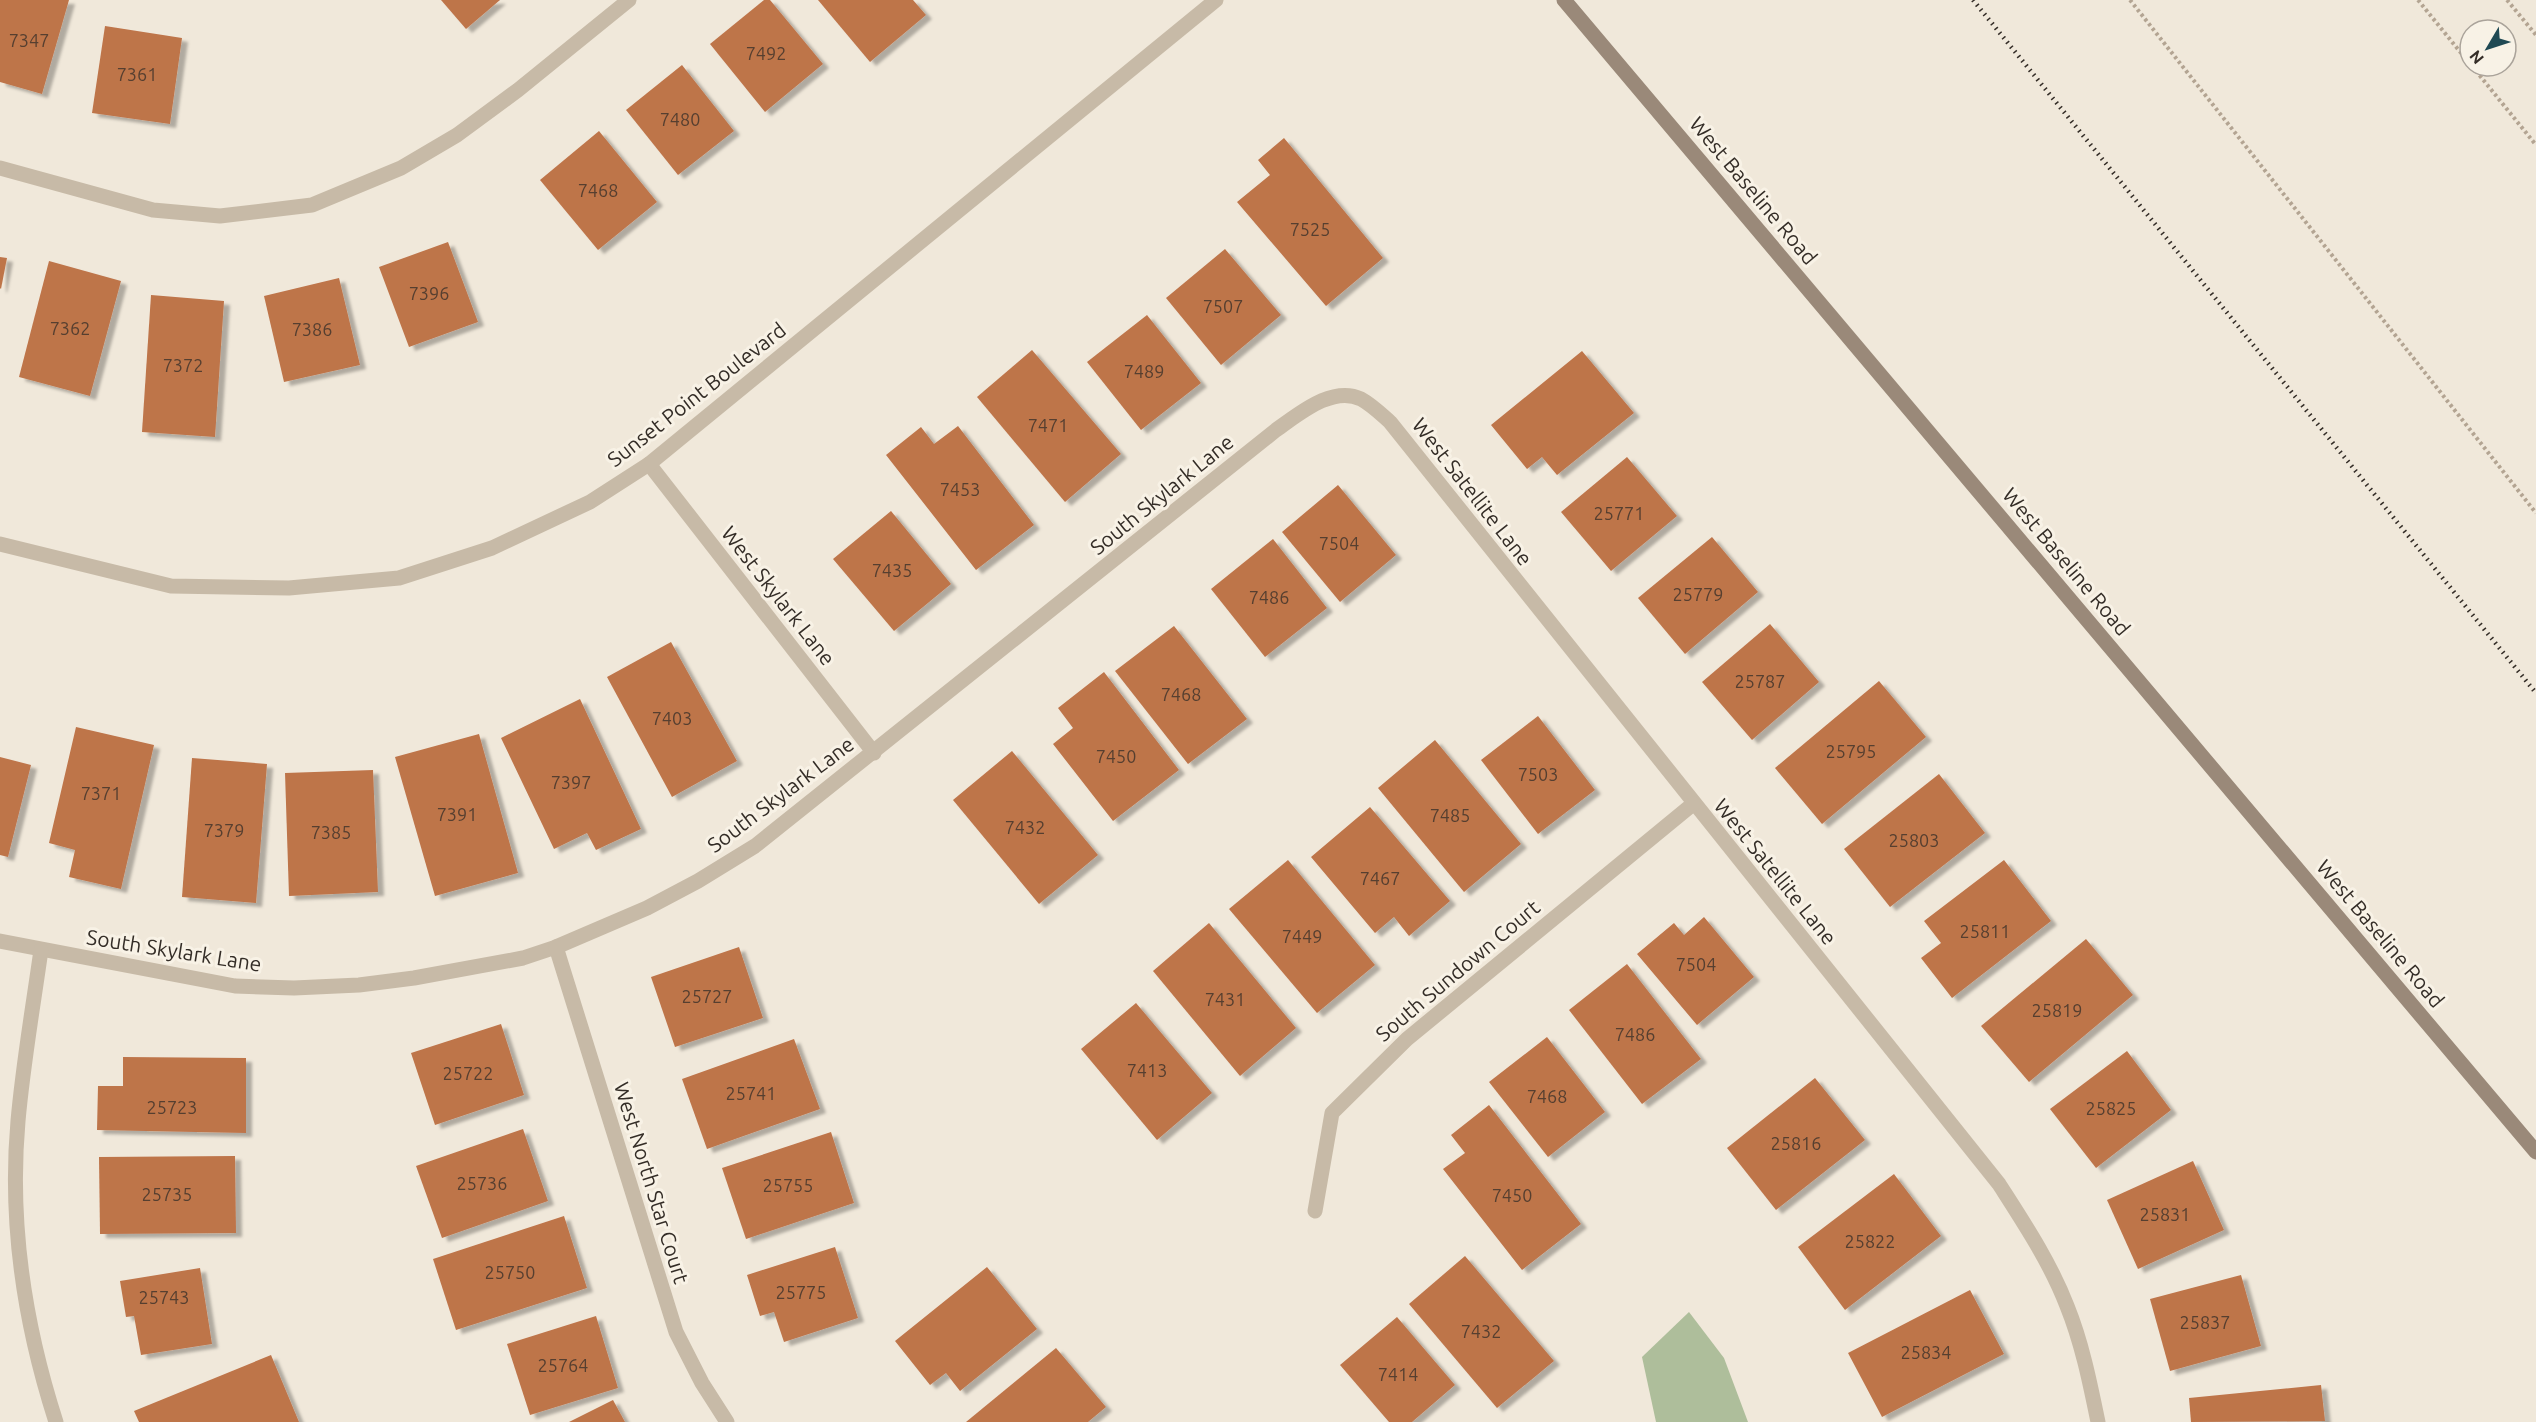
<svg xmlns="http://www.w3.org/2000/svg" width="2536" height="1422" font-family="Ubuntu,sans-serif">
<defs>
<filter id="shadow"><feDropShadow dx="6" dy="4" stdDeviation="1.5" flood-color="#0004"/></filter>
</defs>
<rect width="100%" height="100%" fill="#f0e8da"/>
<polygon fill="#aebe9b" points="1689,1312 1724,1358 1748,1422 1656,1422 1642,1357"/>
<g fill="#be744a" filter="url(#shadow)">
<polygon points="0,0 69,0 42,94 0,82"/>
<polygon points="441,0 500,0 466,29"/>
<polygon points="764,0 770,0 823,64 765,112 710,44"/>
<polygon points="818,0 913,0 926,15 870,62"/>
<polygon points="105,26 182,38 170,124 92,113"/>
<polygon points="682,65 734,131 678,175 626,110"/>
<polygon points="599,131 657,202 598,250 540,180"/>
<polygon points="1284,138 1383,258 1326,306 1237,202 1270,175 1258,160"/>
<polygon points="448,242 478,322 409,347 379,267"/>
<polygon points="1225,249 1281,315 1221,365 1166,298"/>
<polygon points="0,257 7,258 1,289 0,288"/>
<polygon points="49,261 121,281 90,396 19,377"/>
<polygon points="339,278 360,365 284,382 264,296"/>
<polygon points="151,295 224,301 215,437 142,432"/>
<polygon points="1147,315 1201,383 1141,430 1087,362"/>
<polygon points="1032,350 1121,454 1065,502 977,397"/>
<polygon points="1582,351 1634,413 1557,475 1542,457 1527,469 1491,425"/>
<polygon points="958,426 1034,525 976,570 886,455 921,427 934,444"/>
<polygon points="1627,457 1677,516 1611,571 1561,512"/>
<polygon points="1338,485 1396,555 1340,602 1282,532"/>
<polygon points="891,511 951,584 894,631 833,559"/>
<polygon points="1712,537 1758,592 1685,654 1638,598"/>
<polygon points="1273,539 1327,608 1265,657 1211,589"/>
<polygon points="1770,624 1819,682 1752,740 1702,682"/>
<polygon points="1174,626 1247,719 1188,764 1115,671"/>
<polygon points="671,642 737,761 672,797 607,677"/>
<polygon points="1104,672 1179,770 1113,821 1053,744 1073,728 1058,708"/>
<polygon points="1879,681 1926,737 1822,824 1775,768"/>
<polygon points="580,699 641,829 596,850 587,833 554,849 501,738"/>
<polygon points="1538,716 1595,790 1538,834 1481,760"/>
<polygon points="76,727 154,745 121,889 69,877 75,850 49,843"/>
<polygon points="479,734 518,873 435,896 395,757"/>
<polygon points="1435,740 1521,844 1464,892 1378,788"/>
<polygon points="1012,751 1098,855 1039,904 953,800"/>
<polygon points="0,757 31,765 8,857 0,855"/>
<polygon points="192,758 267,764 256,903 182,897"/>
<polygon points="373,770 378,892 289,896 285,773"/>
<polygon points="1939,774 1985,833 1890,907 1844,849"/>
<polygon points="1370,807 1450,901 1409,936 1394,917 1375,933 1311,857"/>
<polygon points="1288,860 1375,965 1317,1013 1229,909"/>
<polygon points="2004,860 2051,921 1952,998 1921,958 1941,943 1924,921"/>
<polygon points="1704,917 1754,977 1697,1025 1637,954 1674,923 1684,935"/>
<polygon points="1209,923 1296,1028 1240,1076 1153,971"/>
<polygon points="2086,939 2133,995 2029,1082 1981,1026"/>
<polygon points="739,947 763,1018 675,1047 651,977"/>
<polygon points="1627,964 1701,1059 1642,1104 1569,1010"/>
<polygon points="1136,1003 1212,1093 1157,1140 1081,1049"/>
<polygon points="501,1024 524,1095 435,1125 411,1053"/>
<polygon points="1547,1037 1605,1112 1548,1157 1489,1082"/>
<polygon points="794,1039 820,1109 707,1149 682,1079"/>
<polygon points="2127,1051 2171,1110 2096,1168 2050,1109"/>
<polygon points="123,1057 246,1058 246,1133 97,1130 98,1086 123,1086"/>
<polygon points="1815,1078 1865,1140 1776,1210 1727,1148"/>
<polygon points="1489,1105 1581,1224 1522,1270 1443,1169 1465,1153 1451,1135"/>
<polygon points="523,1129 548,1201 442,1238 416,1166"/>
<polygon points="831,1132 854,1203 746,1239 722,1168"/>
<polygon points="235,1156 236,1233 100,1234 99,1157"/>
<polygon points="2193,1161 2224,1230 2138,1269 2107,1200"/>
<polygon points="1894,1174 1941,1236 1845,1310 1798,1247"/>
<polygon points="564,1216 587,1288 456,1330 433,1259"/>
<polygon points="835,1247 858,1318 784,1342 774,1312 760,1316 747,1275"/>
<polygon points="1465,1256 1554,1361 1497,1408 1409,1304"/>
<polygon points="987,1267 1037,1329 960,1391 946,1373 930,1385 895,1341"/>
<polygon points="200,1268 212,1344 141,1355 134,1316 126,1317 120,1281"/>
<polygon points="2241,1275 2261,1346 2170,1371 2150,1299"/>
<polygon points="1970,1290 2004,1354 1882,1417 1848,1353"/>
<polygon points="596,1316 618,1388 530,1415 507,1344"/>
<polygon points="1397,1317 1455,1385 1412,1422 1389,1422 1340,1365"/>
<polygon points="1056,1348 1106,1407 1088,1422 966,1422"/>
<polygon points="271,1355 299,1422 139,1422 134,1411"/>
<polygon points="2321,1385 2325,1421 2191,1422 2189,1398"/>
<polygon points="613,1400 625,1422 569,1422"/>
</g>
<g fill="none" stroke-linecap="round" stroke-linejoin="round">
<g stroke="#b3a492" stroke-width="4" stroke-dasharray="3 3" stroke-linecap="butt">
<polyline points="2130,0 2536,513"/>
<polyline points="2418,0 2470,64"/>
<polyline points="2507,0 2536,35"/>
<polyline points="2472,66 2536,145"/>
</g>
<g stroke="#c7baa7" stroke-width="15">
<polyline points="0,168 153,210 220,216 312,205 401,168 457,135 518,90 629,0"/>
<polyline points="649,464 874,753"/>
<path d="M0,941l235,45 59,2 65,-3 55,-7 109,-20 33,-11 91,-39 51,-27 57,-35 521,-416c22,-15 56,-45 85,-31 11,6 20,15 29,23l609,762c25,39 51,78 68,122 15,37 23,77 31,116"/>
<polyline points="556,947 676,1332 702,1383 727,1422"/>
<path d="M41,950c-8,57 -18,114 -23,171 -9,101 7,205 38,301"/>
<polyline points="1315,1211 1332,1113 1407,1039 1693,804"/>
</g>
<polyline stroke="#c7baa7" stroke-width="15" points="0,544 171,586 289,588 399,578 492,548 590,502 649,464 1216,0"/>
<polyline stroke="#9a8979" stroke-width="15" points="1564,0 2536,1152"/>
<polyline stroke="#342d27" stroke-width="4.5" stroke-dasharray="1.5 4.5" stroke-linecap="butt" points="1973,0 2536,693"/>
</g>
<g text-anchor="middle" stroke-width="6" stroke-linejoin="round" paint-order="stroke">
<g font-size="18" fill="#563f30">
<text x="29" y="47">7347</text>
<text x="766" y="60">7492</text>
<text x="137" y="81">7361</text>
<text x="680" y="126">7480</text>
<text x="598" y="197">7468</text>
<text x="1310" y="236">7525</text>
<text x="429" y="300">7396</text>
<text x="1223" y="313">7507</text>
<text x="70" y="335">7362</text>
<text x="312" y="336">7386</text>
<text x="183" y="372">7372</text>
<text x="1144" y="378">7489</text>
<text x="1048" y="432">7471</text>
<text x="960" y="496">7453</text>
<text x="1619" y="520">25771</text>
<text x="1339" y="550">7504</text>
<text x="892" y="577">7435</text>
<text x="1698" y="601">25779</text>
<text x="1269" y="604">7486</text>
<text x="1760" y="688">25787</text>
<text x="1181" y="701">7468</text>
<text x="672" y="725">7403</text>
<text x="1851" y="758">25795</text>
<text x="1116" y="763">7450</text>
<text x="1538" y="781">7503</text>
<text x="571" y="789">7397</text>
<text x="101" y="800">7371</text>
<text x="457" y="821">7391</text>
<text x="1450" y="822">7485</text>
<text x="1025" y="834">7432</text>
<text x="224" y="837">7379</text>
<text x="331" y="839">7385</text>
<text x="1914" y="847">25803</text>
<text x="1380" y="885">7467</text>
<text x="1985" y="938">25811</text>
<text x="1302" y="943">7449</text>
<text x="1696" y="971">7504</text>
<text x="707" y="1003">25727</text>
<text x="1225" y="1006">7431</text>
<text x="2057" y="1017">25819</text>
<text x="1635" y="1041">7486</text>
<text x="1147" y="1077">7413</text>
<text x="468" y="1080">25722</text>
<text x="751" y="1100">25741</text>
<text x="1547" y="1103">7468</text>
<text x="172" y="1114">25723</text>
<text x="2111" y="1115">25825</text>
<text x="1796" y="1150">25816</text>
<text x="482" y="1190">25736</text>
<text x="788" y="1192">25755</text>
<text x="167" y="1201">25735</text>
<text x="1512" y="1202">7450</text>
<text x="2165" y="1221">25831</text>
<text x="1870" y="1248">25822</text>
<text x="510" y="1279">25750</text>
<text x="801" y="1299">25775</text>
<text x="164" y="1304">25743</text>
<text x="2205" y="1329">25837</text>
<text x="1481" y="1338">7432</text>
<text x="1926" y="1359">25834</text>
<text x="563" y="1372">25764</text>
<text x="1398" y="1381">7414</text>
</g>
<g font-size="21" fill="#342d27" stroke="#f8f2e6">
<text transform="translate(1753 191) rotate(50)" y="7">West Baseline Road</text>
<text transform="translate(697 395) rotate(-38)" y="7">Sunset Point Boulevard</text>
<text transform="translate(1472 492) rotate(52)" y="7">West Satellite Lane</text>
<text transform="translate(1162 495) rotate(-39)" y="7">South Skylark Lane</text>
<text transform="translate(2066 562) rotate(50)" y="7">West Baseline Road</text>
<text transform="translate(778 596) rotate(52)" y="7">West Skylark Lane</text>
<text transform="translate(781 795) rotate(-37)" y="7">South Skylark Lane</text>
<text transform="translate(1775 872) rotate(51)" y="7">West Satellite Lane</text>
<text transform="translate(2380 934) rotate(50)" y="7">West Baseline Road</text>
<text transform="translate(174 951) rotate(9)" y="7">South Skylark Lane</text>
<text transform="translate(1458 971) rotate(-40)" y="7">South Sundown Court</text>
<text transform="translate(651 1183) rotate(73)" y="7">West North Star Court</text>
</g>
</g>
<g transform="translate(2488 48) rotate(231)"><circle r="28" fill="#f8f2e6" stroke="#aaa39a" stroke-width="1.5"/>
<path d="M0-4.5L10 22L0 15L-10 22Z" fill="#1f4953"/>
<text y="-9" font-size="16" font-weight="bold" text-anchor="middle" fill="#342d27">N</text>
</g>
</svg>
